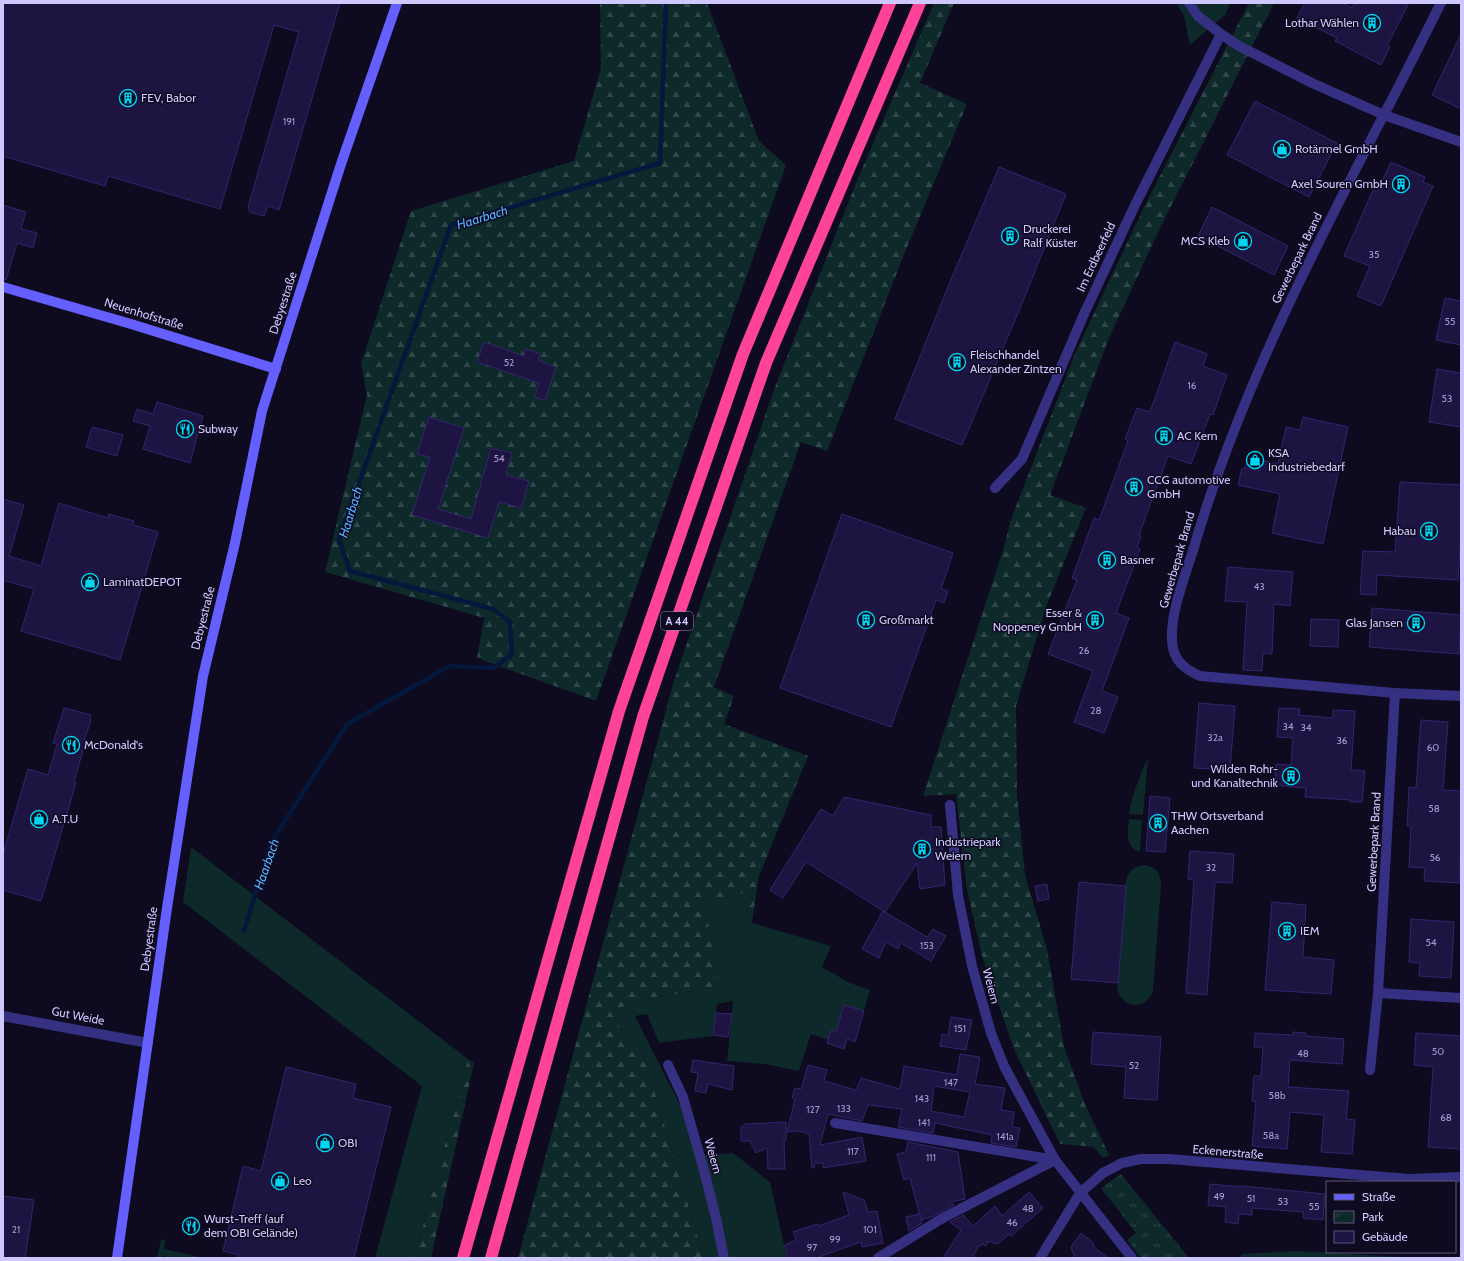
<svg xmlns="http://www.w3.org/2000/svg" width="1464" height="1261" font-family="Cabin,sans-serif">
<defs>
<pattern id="forest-firs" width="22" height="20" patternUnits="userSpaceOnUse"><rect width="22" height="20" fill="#0d2929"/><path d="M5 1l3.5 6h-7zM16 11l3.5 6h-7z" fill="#2f4749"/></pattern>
<pattern id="park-tufts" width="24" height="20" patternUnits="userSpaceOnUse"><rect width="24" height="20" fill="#0d2929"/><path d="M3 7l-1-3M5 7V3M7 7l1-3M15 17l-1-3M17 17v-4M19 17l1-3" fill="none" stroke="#2f4749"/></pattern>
</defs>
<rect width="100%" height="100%" fill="#0e0a1f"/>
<g fill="#0d2929">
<polygon points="1176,3 1230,3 1225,15 1190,45 1184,16"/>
<path d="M1148,758l-5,57 -14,-1c3,-20 11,-38 19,-56z"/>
<path d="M1129,819l13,1 -2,32c-16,-5 -12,-20 -11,-33z"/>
<polygon points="191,847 468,1059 414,1258 375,1258 422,1086 183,902"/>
<path d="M1145,865c11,2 16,9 16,20l-8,106c-8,20 -31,18 -36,-3l9,-108c3,-10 9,-14 19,-15z"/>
<polygon points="744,893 748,919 752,923 831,946 822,967 850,983 870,990 857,1034 837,1027 832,1041 811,1034 799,1071 765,1064 727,1061 733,1001 711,1005 717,1004 713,1036 659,1043 647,1014 635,1016 682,1109 695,1156 733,1153 770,1182 787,1258 704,1258 643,1053 614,1020 626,1003 719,986 704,900 721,900"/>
<polygon points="161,1239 165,1240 164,1249 200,1257 200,1258 171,1258 163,1256 162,1258 157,1258"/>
<polygon points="1295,1251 1419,1258 1241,1258 1241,1254"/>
</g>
<g fill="url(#forest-firs)">
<polygon points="600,3 707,3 759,141 786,165 596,701 477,658 484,618 325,572 367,395 361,364 411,211 574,161 601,68"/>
<polygon points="934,3 954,3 920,83 967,104 903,257 827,451 801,442 714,687 734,696 724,724 808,756 759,876 752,923 748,919 744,893 721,900 704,901 720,986 626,1003 614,1020 643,1053 704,1258 518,1258 673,684 775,387 858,178"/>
<polygon points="1249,3 1274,3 1161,226 1109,338 1050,495 1086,508 1046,607 1016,706 1017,795 1025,875 1047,949 1064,1047 1085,1104 1109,1155 1103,1158 1094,1147 1060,1144 1014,1049 982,956 967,890 956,794 923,796 1005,544 1010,522 1074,356 1145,205"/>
<polygon points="468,1059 474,1063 431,1258 414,1258"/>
</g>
<polygon fill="url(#park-tufts)" points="1121,1174 1189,1258 1141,1258 1127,1240 1136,1233 1101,1188"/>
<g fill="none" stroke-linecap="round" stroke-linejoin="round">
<polyline stroke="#04183d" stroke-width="4.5" points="244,931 272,841 347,724 450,666 494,668 512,654 510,622 493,609 350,571 339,539 451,225 660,163 666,3"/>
</g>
<g fill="#1e1441" stroke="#342470" fill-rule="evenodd">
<polygon points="3,3 340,3 279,210 268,206 264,216 250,212 248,207 299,32 274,25 220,209 108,176 105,186 3,156"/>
<polygon points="1305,3 1342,3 1352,8 1355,3 1409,3 1387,46 1390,47 1381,65 1335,41 1337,38 1297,18"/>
<polygon points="1461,34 1461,109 1432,95"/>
<polygon points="1255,101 1337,143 1309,197 1227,155"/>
<polygon points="1391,162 1425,177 1423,182 1433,186 1381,306 1357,296 1370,266 1344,256 1373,190 1377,192"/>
<polygon points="999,167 1066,194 1021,306 962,445 895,419 952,277"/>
<polygon points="3,205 26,212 21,229 37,233 33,248 17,243 6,280 3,279"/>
<polygon points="1212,207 1288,246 1274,275 1198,236"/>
<polygon points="1445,298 1461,301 1461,345 1436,340"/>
<polygon points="484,342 524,356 526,349 540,354 538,360 556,367 545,400 535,397 539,383 477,362"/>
<polygon points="1175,342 1207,354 1203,366 1227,375 1213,415 1210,414 1191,464 1168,456 1139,535 1141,536 1137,547 1140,549 1116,613 1129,618 1102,691 1118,697 1104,733 1074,722 1093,671 1048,654 1077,580 1072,578 1094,518 1099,520 1128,441 1125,439 1137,408 1150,412"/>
<polygon points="1437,369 1461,373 1461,427 1429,422"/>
<polygon points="157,402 203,416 190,463 143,449 150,426 133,421 137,409 153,414"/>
<polygon points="429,417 464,428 438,509 471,519 491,448 512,453 506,475 529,481 521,508 499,502 488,538 412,515 430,457 417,454"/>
<polygon points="1303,417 1348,427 1323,544 1272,533 1280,494 1238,485 1242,468 1245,468 1248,457 1278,464 1286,427 1300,430"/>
<polygon points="92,427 123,435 117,456 86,447"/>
<polygon points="1400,482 1461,485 1461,548 1460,548 1458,580 1377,575 1376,595 1360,594 1363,551 1395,552"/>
<polygon points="3,499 24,505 9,556 41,566 59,503 108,518 109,514 134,521 133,525 158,532 120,660 21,631 34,589 3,580"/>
<polygon points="842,514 953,553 941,589 948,591 944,603 936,600 891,727 780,688"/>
<polygon points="1228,567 1293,572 1290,606 1274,604 1272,654 1263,653 1262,671 1243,670 1247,602 1225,601"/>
<polygon points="1372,608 1461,615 1459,654 1369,647"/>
<polygon points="1311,619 1339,620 1338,647 1310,646"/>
<polygon points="1199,703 1235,706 1230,770 1194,768"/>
<polygon points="64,708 91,715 90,721 91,721 84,740 86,740 74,782 76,783 41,901 3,890 3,854 28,769 48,775 57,744 53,743"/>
<polygon points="1279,708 1300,709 1299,715 1333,718 1333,710 1355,711 1351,770 1365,771 1362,802 1350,802 1350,800 1305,797 1306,788 1274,785 1276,764 1291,765 1293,738 1277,737"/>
<polygon points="1421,720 1448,722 1443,790 1461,791 1460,883 1424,881 1425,868 1409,867 1411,826 1407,826 1409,787 1416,788"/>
<polygon points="1150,796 1170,798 1165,852 1146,851"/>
<polygon points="844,797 931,815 931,827 941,827 945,885 920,889 917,863 885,912 806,862 783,898 770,890 821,809 833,816"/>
<polygon points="1190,851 1234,854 1232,883 1215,882 1207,995 1186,993 1194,880 1188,879"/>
<polygon points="1079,882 1126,886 1118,983 1071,979"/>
<polygon points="1047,884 1049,899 1038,901 1035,886"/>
<polygon points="1272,902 1306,905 1303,957 1334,960 1331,994 1265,990"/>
<polygon points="883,911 927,937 933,929 946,936 931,961 901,943 898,949 886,942 879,958 862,949"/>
<polygon points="1411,919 1454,922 1451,978 1419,976 1420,963 1409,962"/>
<polygon points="844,1005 864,1011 855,1042 847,1039 844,1049 827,1043 831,1030 836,1032"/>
<polygon points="716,1013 732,1014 728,1037 713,1035"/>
<polygon points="951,1017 972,1020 966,1050 940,1046 942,1034 948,1036"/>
<polygon points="1093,1032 1161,1037 1157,1100 1124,1098 1126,1067 1091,1064"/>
<polygon points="1293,1032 1306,1033 1306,1036 1344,1039 1342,1064 1290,1060 1288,1087 1349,1091 1346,1119 1355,1120 1352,1154 1321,1152 1324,1115 1290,1112 1287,1149 1252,1146 1256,1101 1252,1101 1254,1076 1261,1076 1263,1047 1254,1047 1255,1033 1293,1035"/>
<polygon points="1416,1033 1461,1036 1461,1149 1428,1147 1433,1067 1414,1065"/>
<path d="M960,1054l20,3 -5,27 30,4 -4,22 13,2 -2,15 8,1 -4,19 -25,-4 1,-8 -57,-12 -2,10 -35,-6 4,-18 -34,-4 -6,16 -34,-7 -8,31 42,-8 4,24 -43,7v-5h-8l-1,5h-2l-3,-34 -10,-3 -12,1 8,-33 -3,-1 3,-10 6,1 7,-24 19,5 -3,11 32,9 5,-12 39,11 4,-23 53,9zM934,1086l36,6 -6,25 -33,-6z"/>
<polygon points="693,1060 734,1066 732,1090 708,1084 706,1093 695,1091 698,1073 691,1072"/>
<polygon points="286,1067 356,1084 353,1098 391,1107 354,1258 239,1258 239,1255 223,1251 243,1166 261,1171"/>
<polygon points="786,1122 786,1140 784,1140 785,1169 768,1169 767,1148 756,1153 750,1141 741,1141 741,1127 745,1124"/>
<polygon points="908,1142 958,1152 965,1199 951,1202 954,1205 932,1217 921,1220 910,1178 904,1180 897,1154 906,1152"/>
<polygon points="1210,1184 1242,1187 1242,1186 1325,1194 1323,1220 1303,1218 1303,1212 1252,1208 1252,1215 1239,1214 1238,1224 1225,1222 1226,1207 1208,1205"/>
<polygon points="843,1192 864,1200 868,1212 877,1211 883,1243 862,1247 861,1242 816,1258 788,1258 785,1245 796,1240 793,1232 817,1224 818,1226 849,1215"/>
<polygon points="1029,1192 1043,1208 1011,1236 1009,1234 998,1244 987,1241 988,1243 985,1246 983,1244 979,1246 972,1258 943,1258 961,1230 950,1222 963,1215 973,1226 995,1206 1002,1216"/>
<polygon points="3,1196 34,1200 25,1258 3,1258"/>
<polygon points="920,1214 922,1223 909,1231 906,1217"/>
<polygon points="1081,1233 1093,1243 1094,1247 1108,1258 1075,1258 1071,1247"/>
</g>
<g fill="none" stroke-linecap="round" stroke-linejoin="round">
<g stroke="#353082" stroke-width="10">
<polyline points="1189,3 1198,16 1221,34 1239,46 1312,83 1384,115 1461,142"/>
<path d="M1441,3c-21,41 -41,82 -63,123 -71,137 -140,272 -184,421 -8,27 -24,65 -22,94 1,19 12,28 28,35l195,17 66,3"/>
<polyline points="995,488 1022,459 1084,314 1135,205 1221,34"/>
<polyline points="950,805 958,895 972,966 991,1033 1004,1066 1055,1160 1132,1258"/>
<polyline points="1378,993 1461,998"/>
<polyline points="3,1016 148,1043"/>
<polyline points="668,1065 683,1097 703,1167 716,1218 724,1258"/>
<polyline points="1370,1070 1378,993 1395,693"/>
<polyline points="835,1123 1055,1160"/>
<polyline points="878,1258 941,1219 1055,1160"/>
<polyline points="1040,1258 1080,1193 1103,1173 1122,1163 1141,1159 1169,1159 1409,1179 1461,1177"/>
</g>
<g stroke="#655fff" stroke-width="10">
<polyline points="3,287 131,324 276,369"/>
<polyline points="117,1258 167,908 203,676 235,543 262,411 342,161 397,3"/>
</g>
<g stroke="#ff439a" stroke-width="12">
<polyline points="463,1258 619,711 743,354 890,3"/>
<polyline points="491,1258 643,717 766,363 920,3"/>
</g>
</g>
<defs>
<g id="building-ring" transform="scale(0.9)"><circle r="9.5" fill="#0e0a1f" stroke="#00d6f3" stroke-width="1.5"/><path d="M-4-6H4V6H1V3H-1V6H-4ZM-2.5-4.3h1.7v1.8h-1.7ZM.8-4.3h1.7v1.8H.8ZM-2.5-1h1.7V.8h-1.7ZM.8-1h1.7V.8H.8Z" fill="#00d6f3"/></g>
<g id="shop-ring" transform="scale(0.9)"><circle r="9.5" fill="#0e0a1f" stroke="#00d6f3" stroke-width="1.5"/><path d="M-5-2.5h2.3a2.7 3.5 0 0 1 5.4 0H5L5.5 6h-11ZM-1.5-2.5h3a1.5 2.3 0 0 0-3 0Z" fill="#00d6f3"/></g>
<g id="restaurant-ring" transform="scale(0.9)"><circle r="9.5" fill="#0e0a1f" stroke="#00d6f3" stroke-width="1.5"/><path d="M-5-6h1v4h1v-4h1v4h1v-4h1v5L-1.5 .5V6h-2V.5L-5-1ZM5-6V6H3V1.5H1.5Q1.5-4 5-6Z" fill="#00d6f3"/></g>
</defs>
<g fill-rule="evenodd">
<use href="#building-ring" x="1372" y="23"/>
<use href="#building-ring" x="128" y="98"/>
<use href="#shop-ring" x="1282" y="149"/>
<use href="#building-ring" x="1401" y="184"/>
<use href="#building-ring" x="1010" y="236"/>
<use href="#shop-ring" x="1243" y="241"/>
<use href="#building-ring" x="957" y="362"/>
<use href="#restaurant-ring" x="185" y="429"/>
<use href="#building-ring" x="1164" y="436"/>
<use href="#shop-ring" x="1255" y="460"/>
<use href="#building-ring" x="1134" y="487"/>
<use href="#building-ring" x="1429" y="531"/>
<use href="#building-ring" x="1107" y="560"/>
<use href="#shop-ring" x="90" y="582"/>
<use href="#building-ring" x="866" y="620"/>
<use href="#building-ring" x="1095" y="620"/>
<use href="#building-ring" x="1416" y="623"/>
<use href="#restaurant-ring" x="71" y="745"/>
<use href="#building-ring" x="1291" y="776"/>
<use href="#shop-ring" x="39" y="819"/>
<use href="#building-ring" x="1158" y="823"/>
<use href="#building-ring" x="922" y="849"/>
<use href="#building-ring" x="1287" y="931"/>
<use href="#shop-ring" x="325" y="1143"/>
<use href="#shop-ring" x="280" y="1181"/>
<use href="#restaurant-ring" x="191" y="1226"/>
</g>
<g text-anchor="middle" stroke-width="3" stroke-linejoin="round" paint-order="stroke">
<g font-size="10" fill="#a39bd0">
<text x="289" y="125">191</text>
<text x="1374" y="258">35</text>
<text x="1450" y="325">55</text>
<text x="509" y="366">52</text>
<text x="1192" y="389">16</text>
<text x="1447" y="402">53</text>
<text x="499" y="462">54</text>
<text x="1259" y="590">43</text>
<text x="1084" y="654">26</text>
<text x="1096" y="714">28</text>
<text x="1288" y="730">34</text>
<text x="1306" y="731">34</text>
<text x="1215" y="741">32a</text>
<text x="1342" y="744">36</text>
<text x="1433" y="751">60</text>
<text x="1434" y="812">58</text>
<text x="1435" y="861">56</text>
<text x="1211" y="871">32</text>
<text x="1431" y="946">54</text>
<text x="927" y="949">153</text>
<text x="960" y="1032">151</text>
<text x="1438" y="1055">50</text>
<text x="1303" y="1057">48</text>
<text x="1134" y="1069">52</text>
<text x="951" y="1086">147</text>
<text x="1277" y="1099">58b</text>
<text x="922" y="1102">143</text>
<text x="844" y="1112">133</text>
<text x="813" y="1113">127</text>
<text x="1446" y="1121">68</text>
<text x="924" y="1126">141</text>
<text x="1271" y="1139">58a</text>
<text x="1005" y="1140">141a</text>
<text x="853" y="1155">117</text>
<text x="931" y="1161">111</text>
<text x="1219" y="1200">49</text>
<text x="1251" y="1202">51</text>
<text x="1283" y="1205">53</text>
<text x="1314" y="1210">55</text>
<text x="1028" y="1212">48</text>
<text x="1012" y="1226">46</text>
<text x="16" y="1233">21</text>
<text x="870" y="1233">101</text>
<text x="835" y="1243">99</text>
<text x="812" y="1251">97</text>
</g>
<rect fill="#0e0a1f" stroke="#958fbc" stroke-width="1" x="661" y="612" width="32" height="18" rx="3"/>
<g font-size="11" font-weight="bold" fill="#cfc8ff">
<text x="677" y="625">A 44</text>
</g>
<g font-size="12" fill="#cfc8ff" stroke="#0e0a1f" text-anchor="start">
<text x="1359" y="27" text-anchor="end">Lothar Wählen</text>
<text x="141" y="102">FEV, Babor</text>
<text x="1295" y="153">Rotärmel GmbH</text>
<text x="1388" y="188" text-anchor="end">Axel Souren GmbH</text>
<text x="1023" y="233">Druckerei<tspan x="1023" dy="14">Ralf Küster</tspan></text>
<text x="1230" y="245" text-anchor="end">MCS Kleb</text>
<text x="970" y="359">Fleischhandel<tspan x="970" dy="14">Alexander Zintzen</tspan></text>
<text x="198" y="433">Subway</text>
<text x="1177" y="440">AC Kern</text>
<text x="1268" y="457">KSA<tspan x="1268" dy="14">Industriebedarf</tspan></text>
<text x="1147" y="484">CCG automotive<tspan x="1147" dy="14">GmbH</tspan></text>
<text x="1416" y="535" text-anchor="end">Habau</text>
<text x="1120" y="564">Basner</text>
<text x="103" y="586">LaminatDEPOT</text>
<text x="1082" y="617" text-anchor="end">Esser &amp;<tspan x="1082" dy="14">Noppeney GmbH</tspan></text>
<text x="879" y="624">Großmarkt</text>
<text x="1403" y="627" text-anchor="end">Glas Jansen</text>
<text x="84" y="749">McDonald's</text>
<text x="1278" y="773" text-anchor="end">Wilden Rohr-<tspan x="1278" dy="14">und Kanaltechnik</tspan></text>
<text x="1171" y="820">THW Ortsverband<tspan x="1171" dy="14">Aachen</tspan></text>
<text x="52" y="823">A.T.U</text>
<text x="935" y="846">Industriepark<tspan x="935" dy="14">Weiern</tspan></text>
<text x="1300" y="935">IEM</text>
<text x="338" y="1147">OBI</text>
<text x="293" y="1185">Leo</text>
<text x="204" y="1223">Wurst-Treff (auf<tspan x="204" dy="14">dem OBI Gelände)</tspan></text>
</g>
<g font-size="12" fill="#cfc8ff" stroke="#0e0a1f">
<text transform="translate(1096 257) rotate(-65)" y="4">Im Erdbeerfeld</text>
<text transform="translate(1297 258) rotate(-64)" y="4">Gewerbepark Brand</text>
<text transform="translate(283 303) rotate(-72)" y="4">Debyestraße</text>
<text transform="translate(144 314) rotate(17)" y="4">Neuenhofstraße</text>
<text transform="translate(1177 560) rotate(-74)" y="4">Gewerbepark Brand</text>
<text transform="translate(203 618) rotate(-76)" y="4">Debyestraße</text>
<text transform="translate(1374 842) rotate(-87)" y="4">Gewerbepark Brand</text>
<text transform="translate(149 939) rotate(-82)" y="4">Debyestraße</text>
<text transform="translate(991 986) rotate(75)" y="4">Weiern</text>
<text transform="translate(78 1016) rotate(11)" y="4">Gut Weide</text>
<text transform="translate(1228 1152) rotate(5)" y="4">Eckenerstraße</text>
<text transform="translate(713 1156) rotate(74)" y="4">Weiern</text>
</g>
<g font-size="13" font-style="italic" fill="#56aeff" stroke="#0e0a1f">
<text transform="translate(482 217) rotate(-17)" y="5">Haarbach</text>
<text transform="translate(350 512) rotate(-73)" y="5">Haarbach</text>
<text transform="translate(266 864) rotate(-71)" y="5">Haarbach</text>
</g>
</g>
<rect width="1464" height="1261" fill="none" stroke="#cfc8ff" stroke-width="8"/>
<rect x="1326" y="1181" width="130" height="72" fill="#0e0a1f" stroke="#5b5679"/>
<rect x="1334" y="1194" width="20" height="6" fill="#655fff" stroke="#5b5679"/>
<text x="1362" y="1201" font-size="12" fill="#cfc8ff">Straße</text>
<rect x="1334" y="1211" width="20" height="12" fill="url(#park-tufts)" stroke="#5b5679"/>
<text x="1362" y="1221" font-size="12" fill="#cfc8ff">Park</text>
<rect x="1334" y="1231" width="20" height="12" fill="#1e1441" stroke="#5b5679"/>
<text x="1362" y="1241" font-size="12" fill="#cfc8ff">Gebäude</text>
</svg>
